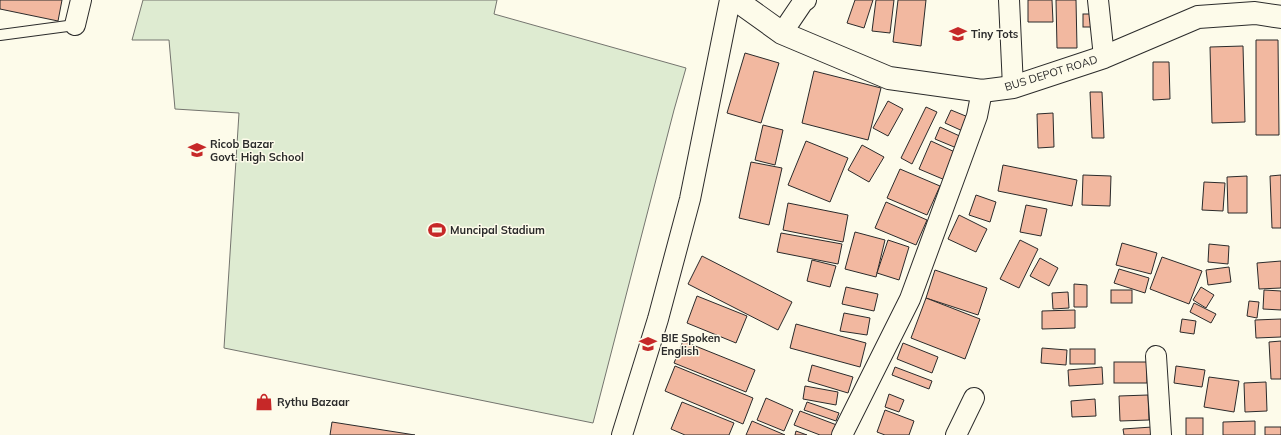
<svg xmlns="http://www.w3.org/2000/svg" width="1281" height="435" font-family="Mulish,sans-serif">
<rect width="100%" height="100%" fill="#fdfbea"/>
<polygon fill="#deebd1" stroke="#74746e" points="143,0 497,0 494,14 686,68 674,110 593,423 224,348 239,113 175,109 169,40 132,40"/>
<g fill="#f2b8a0" stroke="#2b2b2b">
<polygon points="0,0 62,0 58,21 0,9"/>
<polygon points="855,0 873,0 864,28 847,23"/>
<polygon points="876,0 894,0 890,33 872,31"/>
<polygon points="898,0 926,0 921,46 893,42"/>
<polygon points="1028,0 1052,0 1053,22 1028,22"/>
<polygon points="1056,0 1076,0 1077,48 1057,48"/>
<rect x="1083" y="14" width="15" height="13"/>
<polygon points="1256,40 1278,40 1279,135 1256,135"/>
<polygon points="1243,46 1245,122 1212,123 1210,47"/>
<polygon points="745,53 779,63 761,123 727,113"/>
<polygon points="1153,62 1169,62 1170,99 1153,100"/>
<polygon points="814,71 881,88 868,140 802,123"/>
<polygon points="1090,92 1102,92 1104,138 1092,138"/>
<polygon points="888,101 903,109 888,136 873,128"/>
<polygon points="926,107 937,112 912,164 901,158"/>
<polygon points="951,110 973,119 967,133 945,123"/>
<polygon points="1053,113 1054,147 1038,148 1037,114"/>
<polygon points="763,125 783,130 775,165 755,160"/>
<polygon points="940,127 964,138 959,149 935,139"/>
<polygon points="806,141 848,158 830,202 788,185"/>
<polygon points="931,141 957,153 945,180 919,169"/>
<polygon points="862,145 884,157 869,182 848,170"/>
<polygon points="751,162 782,168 769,225 739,218"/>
<polygon points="1003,165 1077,180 1072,206 998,191"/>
<polygon points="900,169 940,186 927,215 887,198"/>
<polygon points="1083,175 1111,176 1110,206 1082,205"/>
<polygon points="1281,175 1281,228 1272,228 1270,176"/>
<polygon points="1247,176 1247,213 1228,213 1227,177"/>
<polygon points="1204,182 1225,183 1223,211 1202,210"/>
<polygon points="976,195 996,202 990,222 969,215"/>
<polygon points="886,202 927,220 916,245 875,228"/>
<polygon points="788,203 848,215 843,242 783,230"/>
<polygon points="1026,205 1047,209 1041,236 1020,232"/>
<polygon points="959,215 987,229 976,252 948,239"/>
<polygon points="855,232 885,240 876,277 845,269"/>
<polygon points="781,233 842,244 838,264 777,252"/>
<polygon points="888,240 909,247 899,280 877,273"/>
<polygon points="1020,240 1038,249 1019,288 1000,279"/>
<polygon points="1122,243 1157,253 1151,274 1116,265"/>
<polygon points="1209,244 1229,246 1228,264 1208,262"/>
<polygon points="702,256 792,302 778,330 688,284"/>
<polygon points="1162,257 1202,271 1189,304 1150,289"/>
<polygon points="1040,258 1058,268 1049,286 1030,276"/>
<polygon points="812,260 836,266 830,287 807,281"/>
<polygon points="1281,261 1281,288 1259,289 1257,263"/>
<polygon points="1229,267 1231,282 1208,285 1206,270"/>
<polygon points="1119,269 1149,278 1145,293 1114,283"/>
<polygon points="935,270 987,288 978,315 926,298"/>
<polygon points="1074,284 1087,285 1087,307 1074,307"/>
<polygon points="846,287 878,294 874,311 842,304"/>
<polygon points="1201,287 1214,295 1206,308 1193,300"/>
<rect x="1111" y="290" width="21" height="13"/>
<polygon points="1264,290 1281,291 1281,310 1263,309"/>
<polygon points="1068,292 1069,308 1053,309 1052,293"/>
<polygon points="697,296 747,316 736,343 687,323"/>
<polygon points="926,298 980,319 965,359 911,338"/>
<polygon points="1249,301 1259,302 1257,318 1247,316"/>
<polygon points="1194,303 1216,314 1211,323 1190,312"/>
<polygon points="1075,310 1075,328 1042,329 1042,311"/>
<polygon points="844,313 870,318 867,335 840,331"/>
<polygon points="1182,319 1196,321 1194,334 1180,332"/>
<polygon points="1281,319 1281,337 1256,338 1255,320"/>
<polygon points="796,324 866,343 860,367 790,348"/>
<polygon points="683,341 755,370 746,392 674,363"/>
<polygon points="1281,341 1281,379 1271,379 1269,342"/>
<polygon points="903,343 938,357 932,373 897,359"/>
<polygon points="1042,348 1067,350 1066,365 1041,363"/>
<rect x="1070" y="349" width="25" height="15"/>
<rect x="1114" y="362" width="33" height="21"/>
<polygon points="812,365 853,377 848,393 808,381"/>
<polygon points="675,366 753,398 743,424 665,391"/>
<polygon points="1176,366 1205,370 1202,387 1174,383"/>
<polygon points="895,367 932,381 929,389 892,375"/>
<polygon points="1102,367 1103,384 1069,386 1068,370"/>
<polygon points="1209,377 1239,381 1234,412 1204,407"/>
<polygon points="1266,382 1267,411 1245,412 1244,383"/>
<polygon points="805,386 838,392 836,405 803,399"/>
<polygon points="889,394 904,400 899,412 885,407"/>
<polygon points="1148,395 1149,420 1120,421 1119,396"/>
<polygon points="766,398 793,410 784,431 757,420"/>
<polygon points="1095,399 1096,416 1072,417 1071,401"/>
<polygon points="682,402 734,423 729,435 685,435 671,429"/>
<polygon points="807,402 839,413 836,421 804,410"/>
<polygon points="885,410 914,421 909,435 885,435 877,432"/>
<polygon points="800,411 842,427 839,435 820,435 794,425"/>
<rect x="1186" y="418" width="17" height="17"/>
<polygon points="752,421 785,435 746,435"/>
<polygon points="1255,421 1255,435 1223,435 1223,422"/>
<polygon points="332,422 415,435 330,435"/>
<polygon points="1152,427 1152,435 1124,435 1123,429"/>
<rect x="1265" y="427" width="16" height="8"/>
<polygon points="796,431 807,435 795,435"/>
</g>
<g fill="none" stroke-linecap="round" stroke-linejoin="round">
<g stroke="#2b2b2b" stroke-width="12">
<polyline id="lane" points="0,35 75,25"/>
</g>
<g stroke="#2b2b2b" stroke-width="22">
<g id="street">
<polyline points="1009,0 1013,87"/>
<polyline points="1098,0 1104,57"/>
<polyline points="75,25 81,0"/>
<polyline points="782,33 803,2 806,0"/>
<polyline points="1156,356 1161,435"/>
<polyline points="622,435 658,319 690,199 730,0"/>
<polyline points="842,435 910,299 977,116 982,91"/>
<polyline points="956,435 974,398"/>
</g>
</g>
<g stroke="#2b2b2b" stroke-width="24">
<polyline id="secondary" points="736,0 782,33 889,78 982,91 1013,87 1104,57 1198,17 1255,13 1281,17"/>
</g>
<use href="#lane" stroke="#fdfbea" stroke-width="10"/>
<use href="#street" stroke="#fdfbea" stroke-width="20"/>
<use href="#secondary" stroke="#fdfbea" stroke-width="22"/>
</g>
<defs>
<g id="school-bare" transform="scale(1.38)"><path d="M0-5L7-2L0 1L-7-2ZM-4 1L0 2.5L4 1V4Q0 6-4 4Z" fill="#c62828" stroke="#fdfbea" stroke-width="2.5" paint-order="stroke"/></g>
<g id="stadium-bare" transform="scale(1.38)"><path d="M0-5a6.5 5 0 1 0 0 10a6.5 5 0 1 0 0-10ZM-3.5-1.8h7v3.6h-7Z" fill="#c62828" stroke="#fdfbea" stroke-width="2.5" paint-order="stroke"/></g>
<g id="shop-bare" transform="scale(1.38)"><path d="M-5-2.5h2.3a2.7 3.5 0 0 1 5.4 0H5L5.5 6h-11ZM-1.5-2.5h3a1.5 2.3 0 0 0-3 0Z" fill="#c62828" stroke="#fdfbea" stroke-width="2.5" paint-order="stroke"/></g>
</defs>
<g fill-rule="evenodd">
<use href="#school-bare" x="958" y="34"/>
<use href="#school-bare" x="197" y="150"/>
<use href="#stadium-bare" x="437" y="230"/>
<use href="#school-bare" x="648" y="344"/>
<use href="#shop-bare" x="264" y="402"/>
</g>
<g text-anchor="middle" stroke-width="3" stroke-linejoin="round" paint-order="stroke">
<g font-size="11" font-weight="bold" fill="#2b2b2b" stroke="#fdfbea" text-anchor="start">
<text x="971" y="38">Tiny Tots</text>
<text x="210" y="148">Ricob Bazar<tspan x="210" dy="13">Govt. High School</tspan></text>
<text x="450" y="234">Muncipal Stadium</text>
<text x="661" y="342">BIE Spoken<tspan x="661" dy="13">English</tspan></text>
<text x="277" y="406">Rythu Bazaar</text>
</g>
<g font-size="11" fill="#2b2b2b" stroke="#fdfbea">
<text transform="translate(1051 73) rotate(-17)" y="4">BUS DEPOT ROAD</text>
</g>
</g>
</svg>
